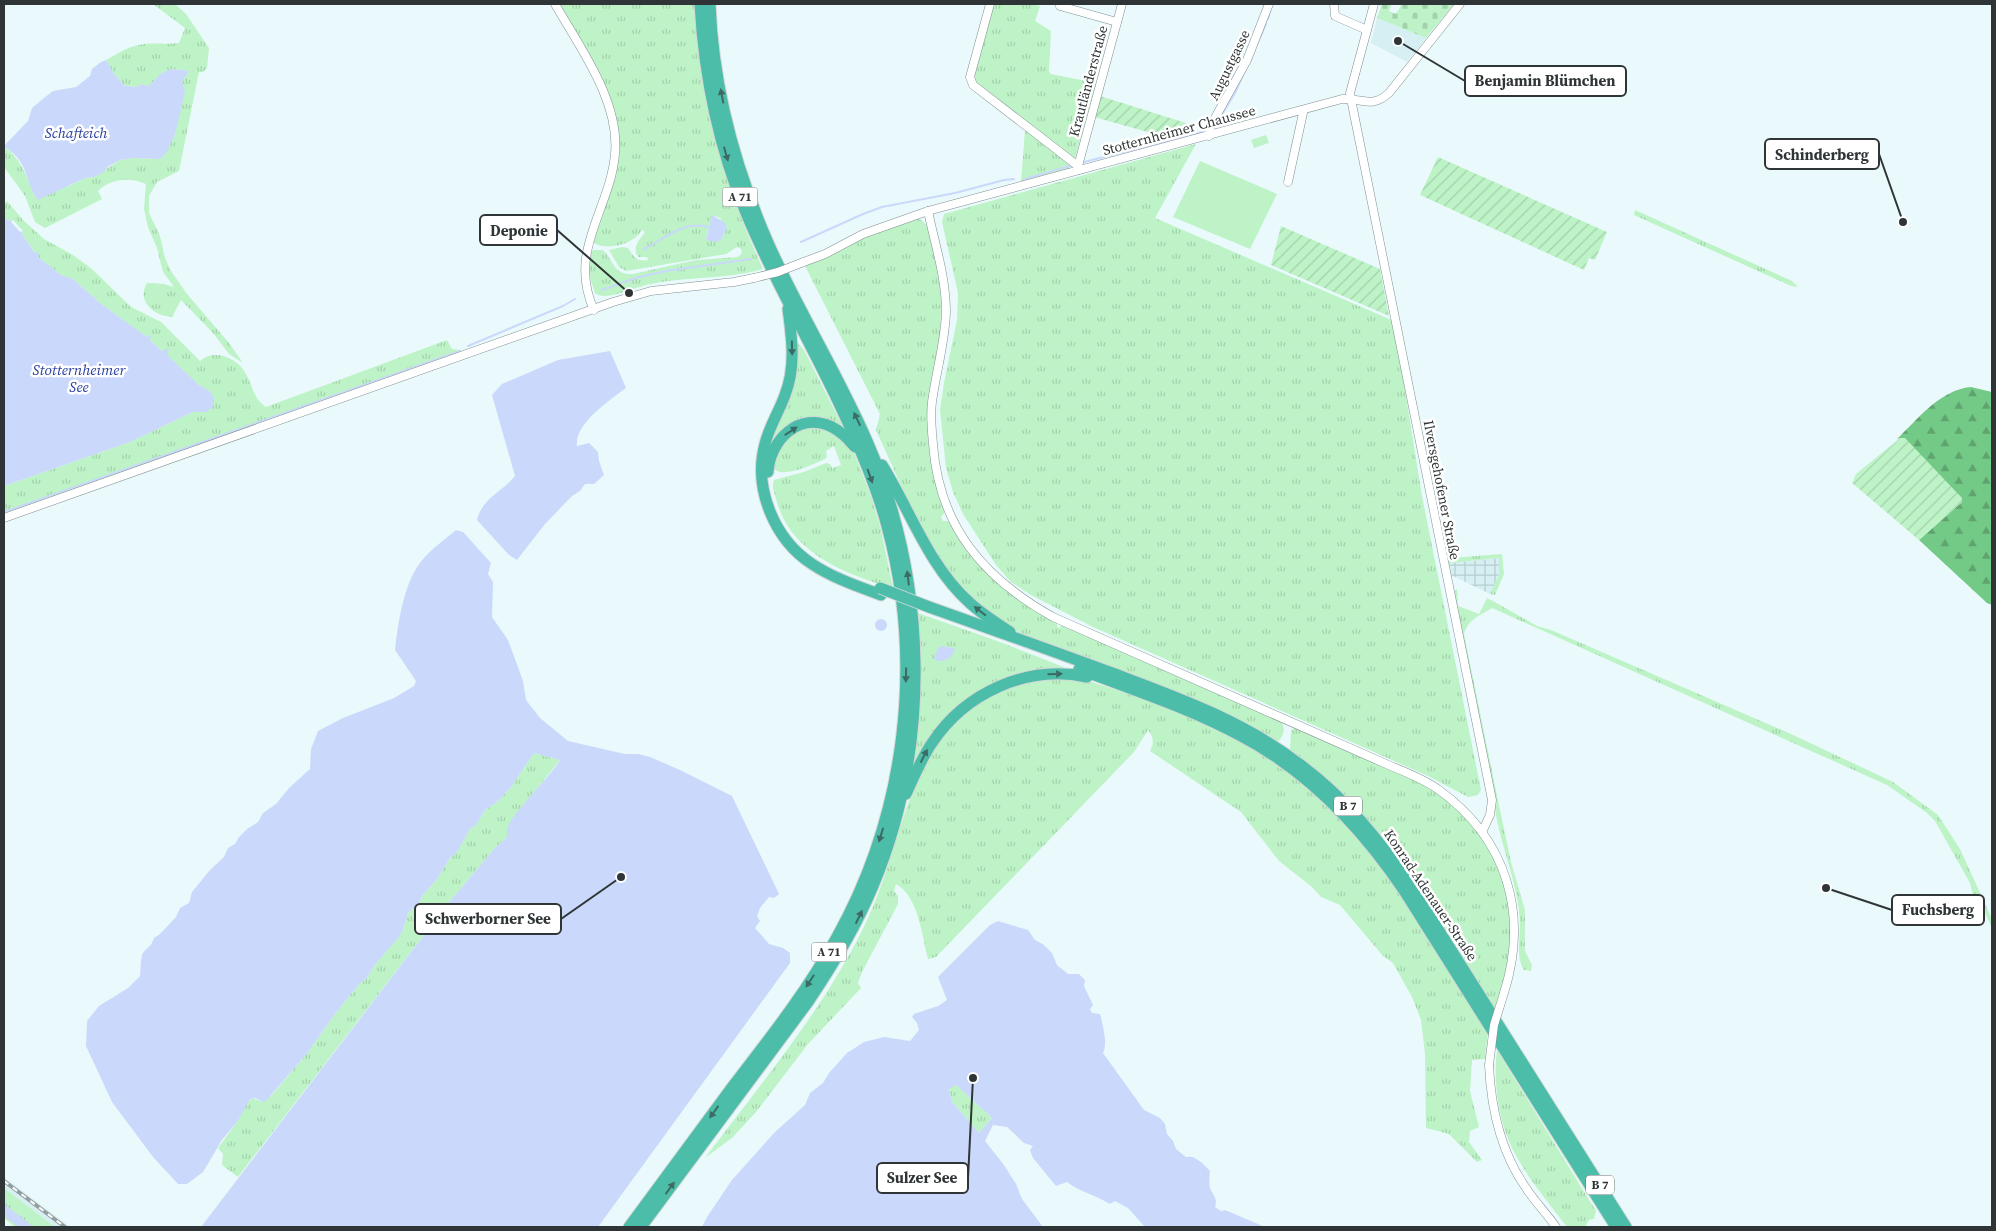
<svg xmlns="http://www.w3.org/2000/svg" width="1996" height="1231" font-family="'Source Serif 4',serif">
<defs>
<pattern id="industrial-grid" width="8" height="8" patternUnits="userSpaceOnUse" patternTransform="scale(1.25)"><rect width="8" height="8" fill="#d6eff3"/><path d="M0 4h8M4 0v8" fill="none" stroke="#b8ced1"/></pattern>
<pattern id="grass-tufts" width="24" height="20" patternUnits="userSpaceOnUse" patternTransform="scale(1.25)"><rect width="24" height="20" fill="#bdf3c6"/><path d="M3 7l-1-3M5 7V3M7 7l1-3M15 17l-1-3M17 17v-4M19 17l1-3" fill="none" stroke="#a3d1ab"/></pattern>
<pattern id="forest-firs" width="22" height="20" patternUnits="userSpaceOnUse" patternTransform="scale(1.25)"><rect width="22" height="20" fill="#73c986"/><path d="M5 1l3.5 6h-7zM16 11l3.5 6h-7z" fill="#5fa46e"/></pattern>
<pattern id="cemetery-stones" width="16" height="16" patternUnits="userSpaceOnUse" patternTransform="scale(1.25)"><rect width="16" height="16" fill="#bdf3c6"/><path d="M2 7V4a2 2 0 0 1 4 0v3zM10 15v-3a2 2 0 0 1 4 0v3z" fill="#a3d1ab"/></pattern>
<pattern id="garden-furrows" width="10" height="10" patternUnits="userSpaceOnUse" patternTransform="scale(1.25)"><rect width="10" height="10" fill="#bdf3c6"/><path d="M-1 1l2-2M0 10L10 0M9 11l2-2" fill="none" stroke="#a3d1ab"/></pattern>
</defs>
<rect width="100%" height="100%" fill="#eafafc"/>
<g fill="#d6eff3">
<polygon points="1377,18 1426,38 1407,62 1371,43"/>
<polygon points="4,1177 70,1227 55,1227 4,1188"/>
</g>
<polygon fill="url(#industrial-grid)" points="1499,558 1499,575 1490,594 1451,575 1450,563"/>
<g fill="url(#grass-tufts)" fill-rule="evenodd">
<path d="M153,4h22l11,10 23,34 -2,20 -4,4h-4l-20,99 -22,11 -8,14v17l11,23 5,22 6,13 16,23 42,49 14,20 -14,-9 -16,-21 -32,-33 -9,17c-18,-1 -36,-16 -25,-34l17,1 10,3 -11,-15 -6,-24 -9,-21 -4,-18 2,-25c-16,-7 -35,-6 -48,7l4,8 -57,29 -10,-6 -10,-26 -21,-29v-21c18,14 22,30 31,50l36,-11 14,-7 9,-1 26,-17 14,-2 26,1 15,-25 7,-52 7,-11c-8,-1 -18,-3 -25,1 -6,3 -10,11 -16,14l-7,-2 -4,3 -12,-1 -11,-12 -8,-14c11,-6 21,-13 33,-15 13,-3 27,0 40,-2l6,-15z"/>
<path d="M560,4h134c7,98 28,176 69,265 -38,11 -79,7 -117,16 -13,3 -41,17 -51,8 -4,-12 -12,-32 -2,-43h10c12,12 10,25 30,24l63,-14 42,-3 4,-4 -1,-4 -4,-2 -11,7 -100,17 -7,-4 -10,-17 13,-3 6,1c6,9 8,14 20,12l-1,-3h-9c-6,-10 1,-17 7,-25l-3,-2c-2,3 -5,7 -9,9 -9,7 -30,11 -40,3l-1,-3c9,-22 19,-45 25,-69 14,-57 -31,-117 -57,-166zM712,215l8,3 7,10 -6,12 -15,-1z"/>
<polygon points="994,4 1031,4 1040,6 1035,21 1051,31 1049,72 1051,74 1096,83 1075,158 1072,158 974,80 973,74"/>
<polygon points="1025,130 1071,166 1068,170 1021,182"/>
<polygon points="1196,144 1155,218 1394,321 1422,496 1481,790 1478,795 1468,797 1428,776 1093,627 1031,595 1011,582 996,565 963,514 953,492 946,468 940,410 944,383 957,320 958,293 942,222 944,214"/>
<path d="M7,201l16,19 21,19 29,16 19,14 39,38 30,15 39,39c14,-13 38,-3 46,13 7,12 7,25 20,33l181,-67 5,9 8,1 2,2 -458,162v-28l126,-44 63,-30h13l5,-20 -12,-7 -52,-48 -47,-34 -27,-24 -12,-4 -23,-18 -16,-23 1,-3 -10,-11 -3,1 -4,-2 -2,1v-16z"/>
<polygon points="1635,210 1792,281 1798,287 1791,286 1634,215"/>
<path d="M917,218c12,4 13,17 16,28 13,45 8,89 1,135 -2,15 -6,31 -6,46 0,29 7,58 17,85l-4,5 2,4h4l4,2c30,50 55,72 106,99v5l2,1 4,-4 217,96c6,7 5,16 -3,22l-254,-107 -34,-21 -36,-34 -31,-48 -46,-102 4,-16 -75,-148 47,-24z"/>
<polygon points="798,343 804,350 842,425 839,426 787,426 772,440 795,379"/>
<path d="M810,426l20,4 23,20 18,46 10,34 12,58c-47,-13 -102,-35 -116,-86 -2,-7 -6,-15 -3,-22l30,-8 22,-9 4,1 2,4 9,-3 -7,-19 -8,5 1,6 -2,2c-12,5 -31,15 -45,13 -5,-1 -6,-5 -9,-9l2,-8 19,-23z"/>
<polygon points="1900,438 1852,483 1856,474"/>
<polygon points="1502,554 1504,574 1495,595 1490,594 1499,575 1499,558 1450,563 1451,575 1450,574 1448,559 1451,558"/>
<path d="M1457,589l1,17 21,8 8,-16 6,3 44,25 14,4 240,104 102,48 45,33 22,34 32,70v9l-7,-15 -11,-14 -4,-16 -35,-62 -8,-8 -40,-28 -395,-177c-12,8 -24,11 -28,26l36,176 11,52 14,48v41l7,14 -1,6 -7,-1c-9,-13 -3,-34 -4,-49 -2,-35 -16,-67 -23,-101l-45,-228z"/>
<path d="M918,613l82,29 76,30 -66,4 -4,4 -29,14 -64,77c7,-53 9,-104 5,-158z"/>
<path d="M1043,678l40,1 90,30 88,42 68,53 51,58 108,168 -3,29 -13,1 -2,31 9,36 -9,4 -1,11 13,18 -5,2 -28,-28 -23,-6 -1,-74 -4,-34 -9,-23 -19,-34 -10,-7 -43,-51 -19,-8 -9,-10 -33,-26 -38,-49 -91,-61c4,-8 4,-13 -2,-21l-14,22 -198,205 -8,2c-6,-23 -9,-62 -32,-75l-2,7 4,5v8l-36,68 -4,11 3,5 -53,56 -52,68 -24,26 -27,20c56,-75 124,-155 163,-240 30,-64 37,-141 85,-196 6,-7 37,-28 46,-32 14,-6 30,-8 44,-12z"/>
<path d="M1295,727c27,12 53,23 80,35 22,10 44,19 64,32 48,32 75,91 73,147 -2,24 -11,48 -18,70l-204,-260 1,-20z"/>
<polygon points="534,753 560,760 514,817 507,837 495,848 450,901 238,1177 222,1165 223,1154 218,1148 237,1122 244,1106 252,1098 263,1102 272,1095 308,1052 338,1010 360,983 366,979 374,966 402,932 408,913 419,903 422,896 437,879 450,858 457,852 470,829 476,825 485,810 497,802 511,787"/>
<path d="M1497,1050l99,161 -2,8 -5,1 -4,7h-18c-19,-25 -41,-51 -55,-79 -14,-29 -19,-67 -15,-98z"/>
<polygon points="956,1085 992,1118 979,1133 952,1102 949,1088"/>
<polygon points="4,1188 55,1227 15,1227 4,1218"/>
</g>
<path fill="url(#forest-firs)" d="M1971,387l21,5v213l-5,-2 -68,-63 43,-38 -62,-64 -3,1c22,-21 43,-49 74,-52z"/>
<polygon fill="url(#cemetery-stones)" points="1382,4 1392,4 1389,11 1396,14 1402,4 1454,4 1426,38 1377,18"/>
<g fill="url(#garden-furrows)">
<polygon points="1100,96 1186,123 1184,135 1169,138 1094,117"/>
<polygon points="1438,157 1607,232 1595,260 1589,258 1584,270 1420,195"/>
<polygon points="1281,226 1380,269 1389,316 1271,265"/>
<polygon points="1900,438 1905,438 1962,498 1962,502 1919,540 1852,483"/>
</g>
<g fill="#bdf3c6">
<polygon points="1266,135 1269,143 1254,148 1251,140"/>
<polygon points="1200,161 1277,194 1250,249 1173,217"/>
</g>
<g fill="#cad8fb" fill-rule="evenodd">
<path d="M106,60l8,14 11,12 12,1 4,-3 7,2c6,-3 10,-12 16,-14 7,-4 18,-2 25,-1l-7,11 3,10 -10,42 -8,18 -7,7 -26,-1 -14,2 -11,6 -7,7 -8,4 -9,1 -47,22c-9,-11 -10,-25 -17,-37 -4,-7 -10,-12 -17,-17l24,-25 4,-13 12,-10 9,-7 23,-4 14,-11 2,-7 9,-7z"/>
<polygon points="712,215 724,222 727,228 721,240 715,242 706,240"/>
<polygon points="6,219 10,221 13,220 11,222 20,232 23,231 22,234 35,253 39,253 38,257 61,275 73,279 100,303 147,337 151,334 150,340 162,351 169,348 167,355 199,385 211,392 214,400 213,407 206,412 193,412 130,442 4,486 4,220"/>
<path d="M610,351l16,37c-16,12 -52,36 -49,58l12,-3 9,9 1,9 5,14 -10,9h-9l-5,7 -8,5 -27,28 -28,36 -8,-5 -32,-35c5,-22 26,-29 38,-44l-23,-81 10,-11 56,-24z"/>
<path d="M456,530l7,2 28,31 -3,11 5,8 -1,35 16,23 15,41 3,19 14,18 28,23 57,13h13l12,3 30,13 52,26 47,98 -5,4 -5,-1 -9,11 -3,8 3,5 -5,7 14,16 14,4 7,5v10l-192,264h-397l249,-326 45,-53 12,-11c0,-3 0,-5 0,-8 4,-15 42,-51 53,-69l-26,-7 -23,34 -14,15 -12,8 -9,15 -6,4 -13,23 -7,6 -13,21 -15,17 -3,7 -11,10 -6,19 -4,6 -24,28 -8,13 -6,4 -22,27 -30,42 -41,48 -4,2 -8,-4 -5,1 -13,23 -15,18 -19,32 -16,12h-9l-25,-27 -41,-55 -26,-56 1,-25 12,-15 29,-18 12,-12c1,-7 0,-14 2,-21 3,-7 9,-7 12,-17l6,-4 16,-17 4,-9 9,-5 3,-11 18,-22 14,-13 4,-9 7,-4 4,-7 8,-8 11,-7 5,-9 13,-9 13,-16 21,-19 1,-20 7,-18 25,-13 51,-20 20,-12 2,-5 -21,-31c3,-27 9,-71 29,-92 9,-10 21,-19 32,-28z"/>
<circle cx="881" cy="625" r="6"/>
<path d="M942,646l11,2 2,2c-4,9 -9,11 -18,11l-3,-3 4,-10z"/>
<path d="M998,921l30,9 7,10 9,5 8,8 5,12 11,9h11l6,6 -1,6 9,19 -3,4 2,4 8,1 1,3c2,12 7,25 2,36l41,57 16,8 5,6 2,10 6,7 3,8 10,8h7l8,5 9,9c-1,6 -1,12 0,17 3,8 8,10 5,19l6,4 4,-1 40,17h-120l-17,-19 -13,-7 -5,3c-14,-9 -30,-12 -43,-22l-11,4 -23,-28 -3,-8 3,-4 -9,-3 -17,-16 -14,-2 -8,16 19,24 12,19 6,15 21,28h-341l5,-10 25,-37 43,-48 30,-27 5,-12 13,-10 6,-10 18,-20 17,-11 20,-5 26,4 9,-11 -2,-7 -5,-6 2,-3 24,-8 9,-6 -9,-23 52,-52zM956,1085l36,33 -13,15 -27,-31 -3,-13z"/>
<polygon points="4,1204 34,1227 19,1227 4,1216"/>
</g>
<g fill="none" stroke-linecap="round" stroke-linejoin="round">
<g stroke="#cad8fb" stroke-width="2">
<polyline points="1268,19 1271,8"/>
<polyline points="1213,129 1235,93 1266,24"/>
<polyline points="1084,162 1203,132"/>
<polyline points="1025,179 1070,166"/>
<polyline points="801,242 863,214 882,207 955,193 1004,180 1014,179"/>
<path d="M644,249c22,-11 39,-29 65,-22"/>
<polyline points="602,290 639,277 666,271 751,259"/>
<polyline points="468,346 563,306 575,299"/>
<polyline points="4,512 460,351"/>
</g>
<g stroke="#829092" stroke-width="9">
<g id="minor">
<path d="M555,4c25,44 65,97 60,150 -5,56 -48,97 -21,156"/>
<polyline points="990,4 970,77 973,85 1078,166 1078,170"/>
<polyline points="1061,4 1060,6 1117,22"/>
<polyline points="1334,4 1335,16 1367,30"/>
<polyline points="1374,4 1350,93 1351,99 1492,800 1490,815 1482,832"/>
<polyline points="1209,136 1210,127 1247,60 1269,4"/>
<polyline points="1078,166 1122,4"/>
<polyline points="1288,182 1303,113 1302,110"/>
<path d="M928,211c7,34 18,66 18,101 -1,31 -10,60 -14,90 -2,14 0,29 1,42 6,82 50,134 120,173l331,146c18,8 39,15 55,27 68,49 90,124 65,203"/>
<path d="M801,263l24,-9 38,-20 65,-23 414,-112c21,-1 29,10 47,-6l71,-89"/>
<polyline points="4,518 613,302 651,291 734,282 754,278"/>
<path d="M1489,1065c2,44 11,86 37,123 9,14 21,26 30,39"/>
</g>
</g>
<g stroke="#d5d7d7" stroke-width="13">
<g id="highway">
<path d="M788,309c4,30 8,58 -3,86 -6,17 -16,32 -20,49 -12,44 9,95 47,120 21,14 45,22 69,31"/>
<path d="M882,465c28,45 47,102 88,138 12,11 26,20 40,29"/>
<path d="M768,472c2,-32 31,-61 64,-45 10,5 16,12 23,20"/>
<path d="M929,607c62,22 124,44 186,67 64,24 128,47 183,89 47,34 82,78 114,125l214,339"/>
<path d="M1079,669c54,21 111,39 162,67 69,36 121,92 164,156l211,335"/>
<path d="M906,794c8,-17 15,-35 26,-51 33,-50 95,-79 155,-66"/>
<path d="M629,1227c35,-47 69,-94 104,-141 37,-48 75,-96 104,-149 69,-124 87,-274 50,-411 -12,-45 -32,-89 -52,-131 -29,-61 -63,-119 -89,-182 -27,-65 -42,-138 -46,-209"/>
<path d="M641,1227l167,-225c25,-37 48,-75 65,-116 59,-142 55,-305 -6,-445 -29,-67 -68,-129 -98,-196 -33,-75 -56,-159 -59,-241"/>
</g>
</g>
<use href="#minor" stroke="#fff" stroke-width="8"/>
<use href="#highway" stroke="#4cbda9" stroke-width="11"/>
<g stroke="#929d9f" stroke-width="4">
<polyline id="rail" points="4,1181 65,1227"/>
</g>
<use href="#rail" stroke="#fff" stroke-width="2" stroke-dasharray="5.5" stroke-linecap="butt"/>
<g stroke="#829092" stroke-width="9" stroke-linecap="butt">
<g id="minor-bridge">
<polyline points="754,278 778,272 801,263"/>
<polyline points="1489,1065 1494,1025 1504,993"/>
</g>
</g>
<g stroke="#d5d7d7" stroke-width="13" stroke-linecap="butt">
<polyline id="highway-bridge" points="880,588 929,607"/>
</g>
<use href="#minor-bridge" stroke="#fff" stroke-width="8"/>
<use href="#highway-bridge" stroke="#4cbda9" stroke-width="11"/>
</g>
<defs><path id="oneway-solid" d="M-6-.8H1V-3.2L6.5 0L1 3.2V.8H-6Z" transform="scale(1.25)"/></defs>
<g fill="#3b6b64">
<use href="#oneway-solid" transform="translate(722 96) rotate(-101)"/>
<use href="#oneway-solid" transform="translate(726 154) rotate(74)"/>
<use href="#oneway-solid" transform="translate(792 348) rotate(89)"/>
<use href="#oneway-solid" transform="translate(857 419) rotate(-115)"/>
<use href="#oneway-solid" transform="translate(791 431) rotate(-33)"/>
<use href="#oneway-solid" transform="translate(870 476) rotate(70)"/>
<use href="#oneway-solid" transform="translate(908 578) rotate(-97)"/>
<use href="#oneway-solid" transform="translate(980 611) rotate(-142)"/>
<use href="#oneway-solid" transform="translate(1055 674) rotate(-1)"/>
<use href="#oneway-solid" transform="translate(906 675) rotate(91)"/>
<use href="#oneway-solid" transform="translate(924 756) rotate(-63)"/>
<use href="#oneway-solid" transform="translate(881 835) rotate(107)"/>
<use href="#oneway-solid" transform="translate(859 917) rotate(-64)"/>
<use href="#oneway-solid" transform="translate(810 981) rotate(123)"/>
<use href="#oneway-solid" transform="translate(714 1112) rotate(126)"/>
<use href="#oneway-solid" transform="translate(670 1188) rotate(-54)"/>
</g>
<g text-anchor="middle" stroke-width="5" stroke-linejoin="round" paint-order="stroke">
<g fill="#fff" stroke="#6d7272" stroke-width="1">
<rect x="722.5" y="187.5" width="35" height="19" rx="4"/>
<rect x="1334" y="796.5" width="28" height="19" rx="4"/>
<rect x="811.5" y="942.5" width="35" height="19" rx="4"/>
<rect x="1586" y="1175.5" width="28" height="19" rx="4"/>
</g>
<g font-size="12" font-weight="bold" fill="#2f3536">
<text x="740" y="201">A 71</text>
<text x="1348" y="810">B 7</text>
<text x="829" y="956">A 71</text>
<text x="1600" y="1189">B 7</text>
</g>
<g font-size="14" fill="#2f3536" stroke="#fff">
<text transform="translate(1229 65) rotate(-64)" y="5">Augustgasse</text>
<text transform="translate(1088 81) rotate(-75)" y="5">Krautländerstraße</text>
<text transform="translate(1179 130) rotate(-15)" y="5">Stotternheimer Chaussee</text>
<text transform="translate(1442 490) rotate(79)" y="5">Ilversgehofener Straße</text>
<text transform="translate(1431 895) rotate(56)" y="5">Konrad-Adenauer-Straße</text>
</g>
<g font-size="15" font-style="italic" fill="#2b40a0" stroke="#fff">
<text x="76" y="138">Schafteich</text>
<text x="79" y="375">Stotternheimer<tspan x="79" dy="17">See</tspan></text>
</g>
</g>
<path fill="none" stroke="#2f3536" stroke-width="2" d="M1398 41L1465 81M1903 222L1879 154M629 293L557 230M1826 888L1892 910M621 877L561 919M973 1078L968 1178"/>
<g fill="#2f3536" stroke="#fff" stroke-width="2">
<circle cx="1398" cy="41" r="5"/>
<circle cx="1903" cy="222" r="5"/>
<circle cx="629" cy="293" r="5"/>
<circle cx="1826" cy="888" r="5"/>
<circle cx="621" cy="877" r="5"/>
<circle cx="973" cy="1078" r="5"/>
</g>
<g fill="#fff" stroke="#2f3536" stroke-width="2">
<rect x="1465" y="66" width="161" height="30" rx="5"/>
<rect x="1765" y="139" width="114" height="30" rx="5"/>
<rect x="480" y="215" width="77" height="30" rx="5"/>
<rect x="1892" y="895" width="92" height="30" rx="5"/>
<rect x="415" y="904" width="146" height="30" rx="5"/>
<rect x="877" y="1163" width="91" height="30" rx="5"/>
</g>
<g font-size="15" text-anchor="middle" font-weight="bold" fill="#2f3536">
<text x="1545" y="86">Benjamin Blümchen</text>
<text x="1822" y="160">Schinderberg</text>
<text x="519" y="236">Deponie</text>
<text x="1938" y="915">Fuchsberg</text>
<text x="488" y="924">Schwerborner See</text>
<text x="922" y="1183">Sulzer See</text>
</g>
<rect width="1996" height="1231" fill="none" stroke="#2f3536" stroke-width="10"/>
</svg>
